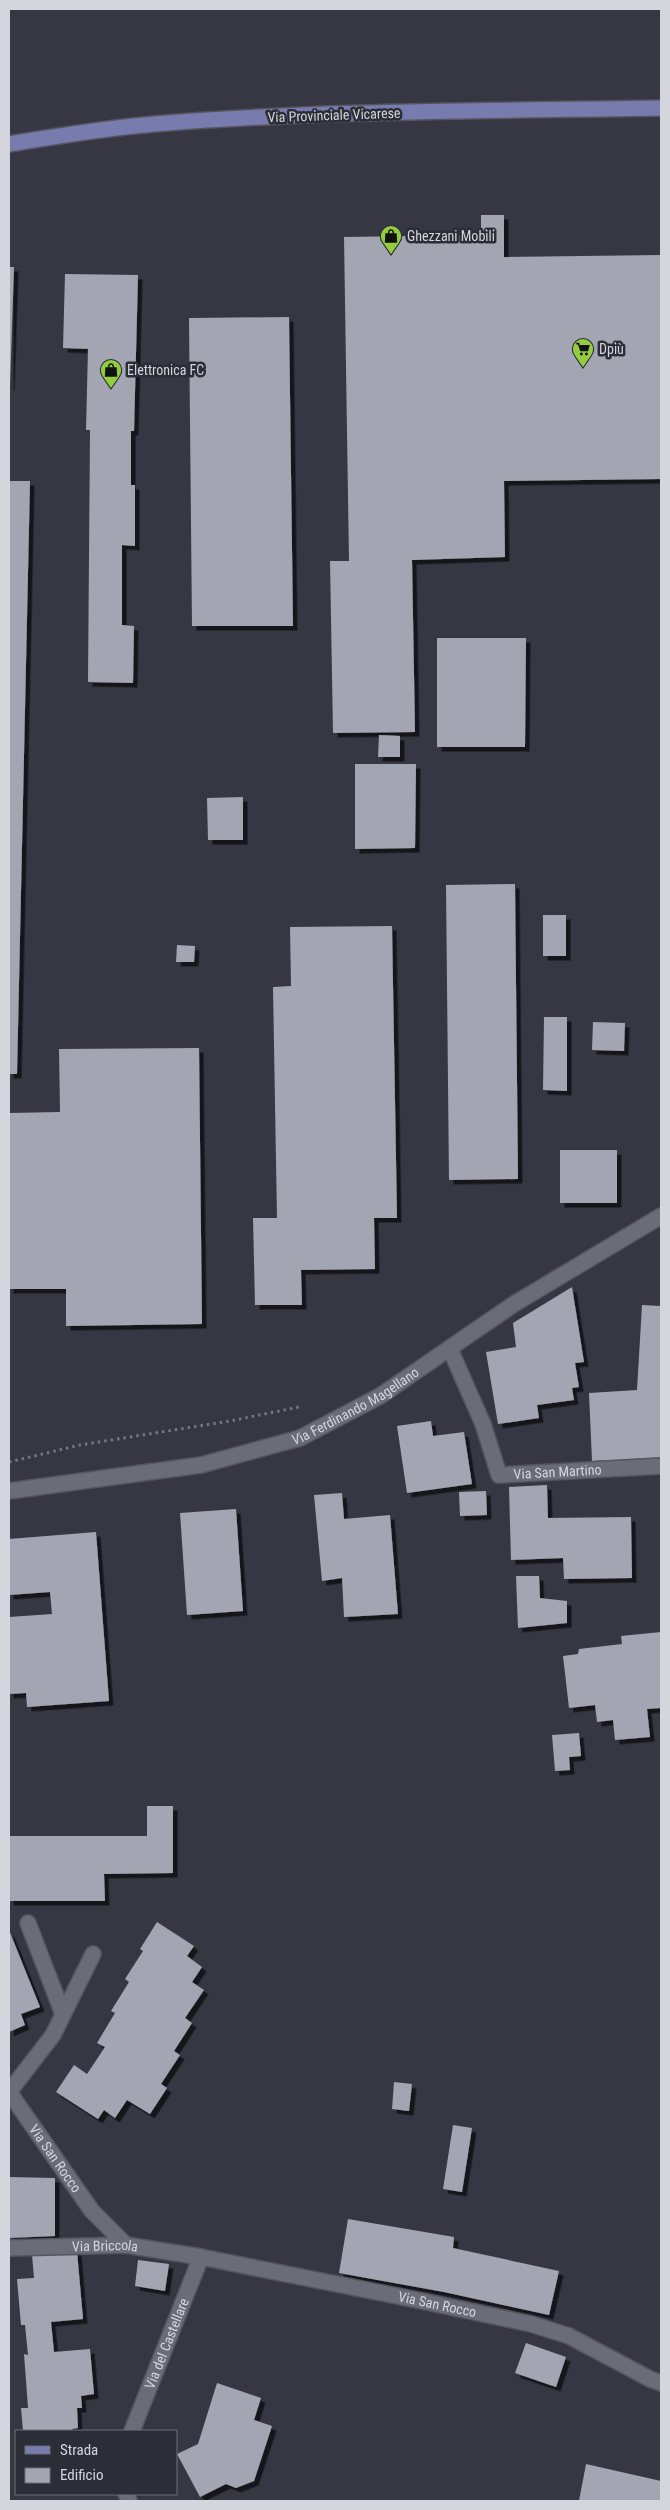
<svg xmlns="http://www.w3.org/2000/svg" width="670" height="2510" font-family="'Roboto Condensed',sans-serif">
<defs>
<filter id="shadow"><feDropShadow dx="4.5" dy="4.5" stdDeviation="0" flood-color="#0009"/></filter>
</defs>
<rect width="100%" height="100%" fill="#363742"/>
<g fill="#a3a5b2" filter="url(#shadow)">
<polygon points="481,215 504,215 504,257 661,255 661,479 504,481 505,557 412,560 415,732 333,733 330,561 349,561 344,237 481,235"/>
<polygon points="9,267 14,267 10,386 9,386"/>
<polygon points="65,274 138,275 134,431 131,431 131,485 135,485 135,546 122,545 122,625 134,626 133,683 88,682 90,430 86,430 88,349 63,348"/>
<polygon points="289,317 293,626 192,626 189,318"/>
<polygon points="9,481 30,481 17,1074 9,1074"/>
<polygon points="437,638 526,638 525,747 437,747"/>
<polygon points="379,735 400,736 400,757 378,757"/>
<polygon points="355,764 416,764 415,848 355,849"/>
<polygon points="243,797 243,840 208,840 207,798"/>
<polygon points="515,884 518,1179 449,1180 446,885"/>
<rect x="543" y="915" width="23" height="41"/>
<polygon points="392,926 397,1218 374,1218 375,1269 301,1270 302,1305 255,1305 253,1218 277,1218 273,987 291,986 290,927"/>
<polygon points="177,945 195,946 194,962 176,962"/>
<polygon points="544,1017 567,1017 567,1091 543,1090"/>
<polygon points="593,1022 625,1023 624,1051 592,1050"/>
<polygon points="199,1048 202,1324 66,1326 66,1289 9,1289 9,1113 60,1112 59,1049"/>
<rect x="560" y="1150" width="57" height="53"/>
<polygon points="572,1287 584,1362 575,1363 579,1387 572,1388 574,1400 537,1405 539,1418 498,1424 486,1352 516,1347 513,1323"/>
<polygon points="642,1305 661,1306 661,1458 592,1461 589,1393 637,1390"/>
<polygon points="431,1421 433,1436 464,1432 472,1484 407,1493 397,1426"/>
<polygon points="547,1485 548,1518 631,1517 632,1578 564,1579 563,1558 511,1560 509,1487"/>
<polygon points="486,1491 487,1515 460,1516 459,1492"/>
<polygon points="342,1493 344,1519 390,1515 398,1614 344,1617 342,1578 322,1581 314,1495"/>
<polygon points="236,1509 243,1611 187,1615 180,1513"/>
<polygon points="96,1532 109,1701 27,1707 26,1693 9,1694 9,1617 52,1614 50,1592 9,1595 9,1539"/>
<polygon points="516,1576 539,1576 540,1598 567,1601 567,1623 518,1628"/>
<polygon points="661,1632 661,1708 647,1709 650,1737 615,1740 613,1720 597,1722 595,1705 569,1708 563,1656 578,1654 579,1649 622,1644 621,1636"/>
<polygon points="579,1733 581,1756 569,1757 570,1770 555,1771 552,1735"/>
<polygon points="147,1806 173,1806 173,1873 104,1874 105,1901 9,1901 9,1836 147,1836"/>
<polygon points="157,1922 194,1946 187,1956 202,1967 192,1982 204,1990 185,2018 192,2023 174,2051 180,2055 161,2084 167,2088 150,2114 127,2100 115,2118 104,2110 98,2119 56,2092 74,2065 87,2074 105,2047 97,2043 115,2013 111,2011 129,1982 125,1979 143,1951 140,1949"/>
<polygon points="9,1930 40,2007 21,2014 25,2025 9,2032"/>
<polygon points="394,2082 412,2084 409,2111 392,2109"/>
<polygon points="453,2125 472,2128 462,2192 443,2189"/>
<polygon points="9,2177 55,2178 55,2236 9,2238"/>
<polygon points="348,2219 454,2237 453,2248 559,2271 549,2315 444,2292 339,2273"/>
<polygon points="77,2251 83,2319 51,2322 54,2352 90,2349 94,2394 81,2396 82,2408 77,2408 78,2428 72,2429 73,2431 23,2431 21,2408 28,2408 24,2354 28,2355 25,2325 21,2325 17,2279 34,2278 32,2255"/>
<polygon points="138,2260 169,2264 165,2291 135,2286"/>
<polygon points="526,2343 566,2357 556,2387 515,2373"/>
<polygon points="217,2383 261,2398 254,2420 272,2426 254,2481 236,2488 226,2484 200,2497 177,2454 198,2444"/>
<polygon points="586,2464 661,2481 661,2501 579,2501"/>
</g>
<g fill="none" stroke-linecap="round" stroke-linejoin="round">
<g stroke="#54555e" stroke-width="18">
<g id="minor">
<path id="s1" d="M450,1349l33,75 16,51 162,-9"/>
<path id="s2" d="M9,1491l192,-26 99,-27 80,-42 134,-92 147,-88"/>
<polyline points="28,1923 63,2014"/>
<path id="s3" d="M9,2092l83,119 34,34"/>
<polyline points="9,2092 53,2035 93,1954"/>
<path id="s4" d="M9,2248l117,-3 75,12 221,44 109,23 38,12 81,43 11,4"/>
<path id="s5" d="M132,2431l69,-174"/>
<polyline points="126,2494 129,2501"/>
</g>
</g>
<g stroke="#54555e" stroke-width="18">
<path id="major" d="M9,144c48,-8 97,-16 146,-20 168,-14 338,-13 506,-16"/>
</g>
<polyline stroke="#75767f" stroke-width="3" stroke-dasharray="2.5 4" stroke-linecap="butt" points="9,1462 80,1445 230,1421 299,1407"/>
<use href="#minor" stroke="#6a6c78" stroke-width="15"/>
<use href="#major" stroke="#777bad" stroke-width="15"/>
</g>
<defs>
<g id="shop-pin" transform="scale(1.125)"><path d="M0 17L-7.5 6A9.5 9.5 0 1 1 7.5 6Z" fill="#93cd3e" stroke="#2b2d37"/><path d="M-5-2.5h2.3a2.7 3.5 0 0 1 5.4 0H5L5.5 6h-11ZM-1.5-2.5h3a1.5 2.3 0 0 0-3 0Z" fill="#111"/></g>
<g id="supermarket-pin" transform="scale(1.125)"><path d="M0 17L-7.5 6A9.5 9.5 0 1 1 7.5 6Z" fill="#93cd3e" stroke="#2b2d37"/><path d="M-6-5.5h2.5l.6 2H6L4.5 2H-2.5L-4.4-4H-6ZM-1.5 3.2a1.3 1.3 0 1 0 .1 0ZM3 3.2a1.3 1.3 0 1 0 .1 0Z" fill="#111"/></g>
</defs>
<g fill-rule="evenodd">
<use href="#shop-pin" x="391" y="236"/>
<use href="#supermarket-pin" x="583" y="349"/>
<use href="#shop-pin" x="111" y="370"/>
</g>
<g text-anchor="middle" stroke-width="5" stroke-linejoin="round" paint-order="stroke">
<g font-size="14" fill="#d5d6dd" stroke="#2b2d37">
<text transform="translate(334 115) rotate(-2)" y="5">Via Provinciale Vicarese</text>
<text dy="5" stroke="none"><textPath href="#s2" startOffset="360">Via Ferdinando Magellano</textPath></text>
<text dy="5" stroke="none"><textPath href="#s1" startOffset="194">Via San Martino</textPath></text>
<text dy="5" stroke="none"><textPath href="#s3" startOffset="81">Via San Rocco</textPath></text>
<text dy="5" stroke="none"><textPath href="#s4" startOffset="96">Via Briccola</textPath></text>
<text dy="5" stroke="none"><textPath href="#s4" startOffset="434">Via San Rocco</textPath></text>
<text dy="5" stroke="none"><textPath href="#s5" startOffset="94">Via del Castellare</textPath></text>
</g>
<g font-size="14" fill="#d5d6dd" stroke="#2b2d37" text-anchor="start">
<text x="407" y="241">Ghezzani Mobili</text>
<text x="599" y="354">Dpiù</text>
<text x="127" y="375">Elettronica FC</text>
</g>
</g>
<rect width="670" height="2510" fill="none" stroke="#d5d6dd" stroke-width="20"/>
<rect x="15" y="2430" width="162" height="65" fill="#2b2d37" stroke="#6f7179"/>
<rect x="25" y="2446" width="25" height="8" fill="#777bad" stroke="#6f7179"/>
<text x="60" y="2455" font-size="15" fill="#d5d6dd">Strada</text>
<rect x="25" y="2468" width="25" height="15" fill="#a3a5b2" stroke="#6f7179"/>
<text x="60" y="2480" font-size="15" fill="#d5d6dd">Edificio</text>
</svg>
